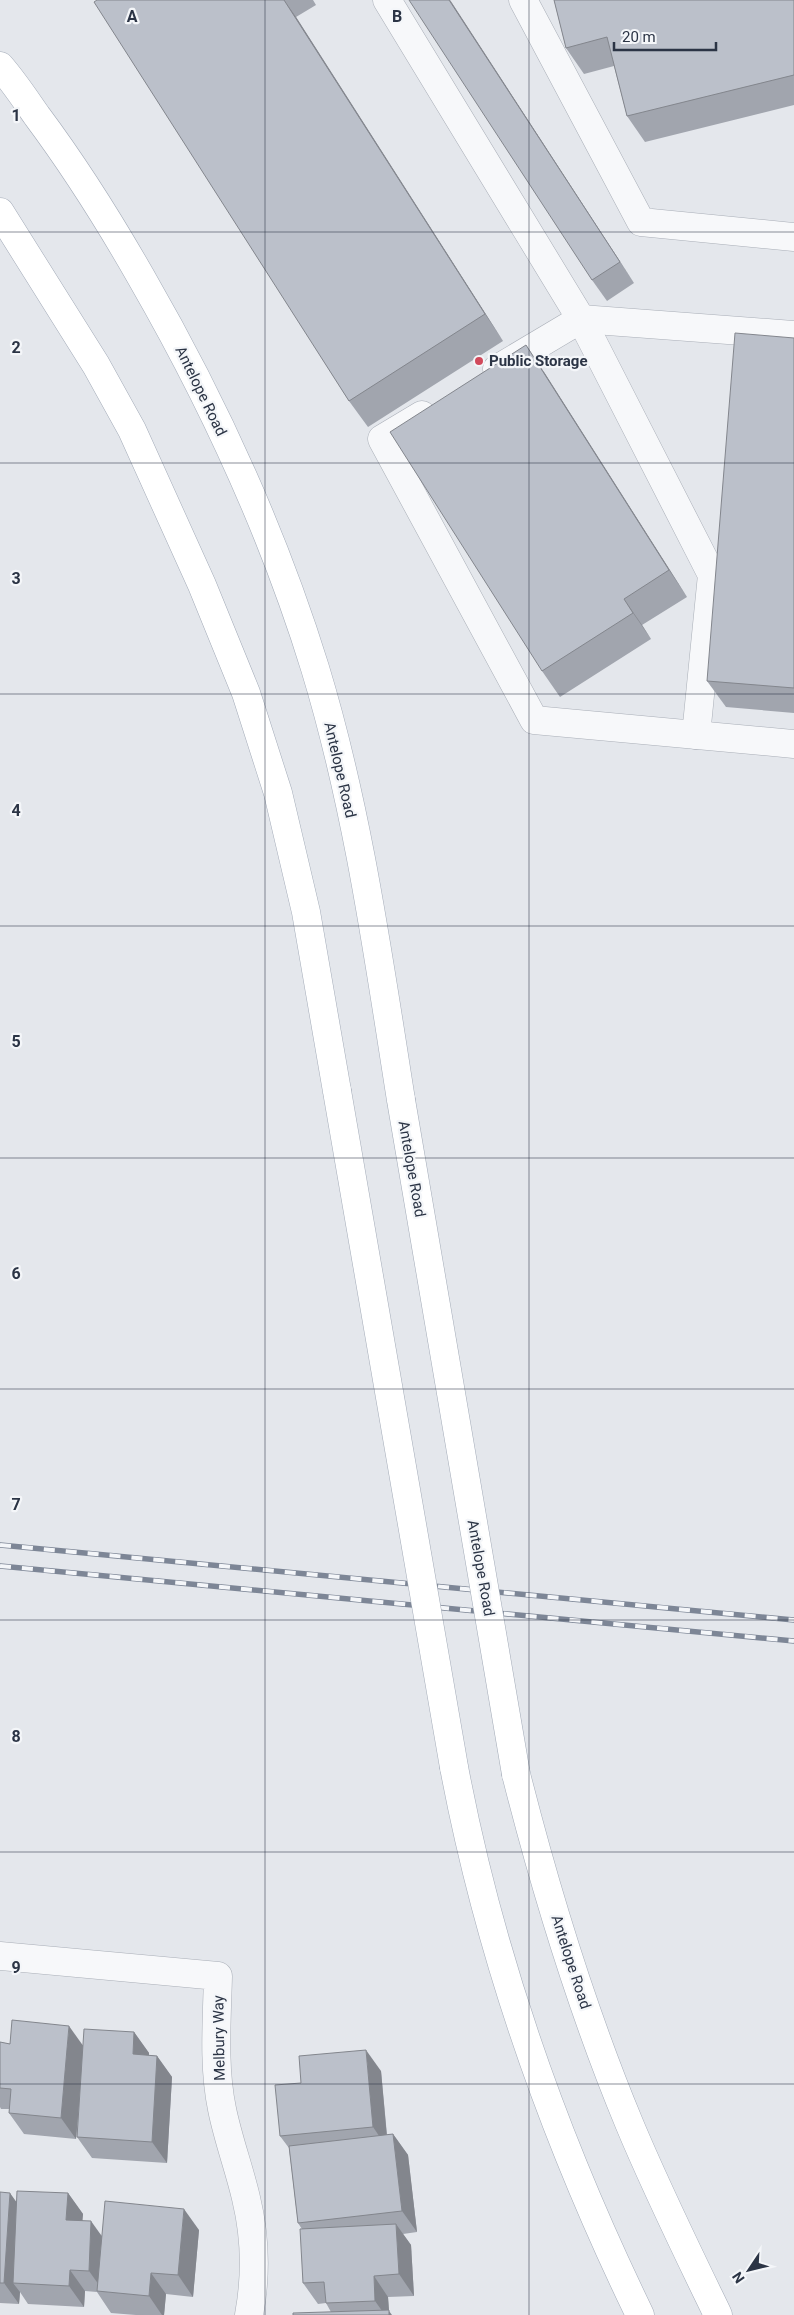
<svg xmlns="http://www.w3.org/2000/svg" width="794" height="2315" font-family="Roboto,sans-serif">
<rect width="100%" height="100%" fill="#e4e7ec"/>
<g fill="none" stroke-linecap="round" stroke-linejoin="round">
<g stroke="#a9aeb7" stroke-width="29">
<g id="minor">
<polyline points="387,0 581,319 712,575 696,735"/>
<polyline points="523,0 641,222 794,237"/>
<polyline points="497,369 581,319 794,335"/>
<polyline points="422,415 382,439 534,720 794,744"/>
<path d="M0,1956l218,20c-1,43 -5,90 4,133 6,30 17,59 24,89 9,37 10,79 3,117"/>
</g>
</g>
<g stroke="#a3abb8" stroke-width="29">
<g id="major">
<path d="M0,66c14,16 25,33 37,50 38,51 72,105 104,161 71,123 132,255 174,391 43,141 63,287 86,432"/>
<polyline points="0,212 96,365 132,430 202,585 246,693 278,793 306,912 337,1091"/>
<path d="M454,1767c36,191 101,373 186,548"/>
<path d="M516,1774c30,118 66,236 113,349 27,65 58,128 89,192"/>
</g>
</g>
<use href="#minor" stroke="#f7f8fa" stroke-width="28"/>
<use href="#major" stroke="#fff" stroke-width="28"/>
<g stroke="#7d8696" stroke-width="5.5">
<g id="rail">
<polyline points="0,1545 794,1620"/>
<polyline points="0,1566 794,1641"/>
</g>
</g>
<use href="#rail" stroke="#f4f6f9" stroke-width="4" stroke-dasharray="11" stroke-linecap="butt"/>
<g stroke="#a3abb8" stroke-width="29" stroke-linecap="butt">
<g id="major-bridge">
<polyline points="337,1091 454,1767"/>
<polyline points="401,1100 516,1774"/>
</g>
</g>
<use href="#major-bridge" stroke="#fff" stroke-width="28"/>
</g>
<g fill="#a1a5ae">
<polygon points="97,0 313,0 316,5 296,17 503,341 368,427 349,401"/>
<polygon points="450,0 634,283 607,301 592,280"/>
<polygon points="554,0 794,0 794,105 645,142 627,116 614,66 584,74 566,48"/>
<polygon points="794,338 794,713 726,707 707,681"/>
<polygon points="544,372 687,597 642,625 651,639 560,697 542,671"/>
<polygon points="134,2032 149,2053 149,2055 157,2056 172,2077 167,2163 92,2158 77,2137 80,2099 76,2139 24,2134 9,2113 9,2109 1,2109 0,2107 0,2042 10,2044 83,2045"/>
<polygon points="381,2071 387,2135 393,2134 408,2155 417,2232 403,2234 411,2245 414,2296 388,2297 389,2311 331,2312 326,2303 318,2304 303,2283 302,2229 298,2223 289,2148 280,2136 301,2083"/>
<polygon points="0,2192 16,2202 68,2193 83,2214 82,2220 102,2236 199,2230 193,2297 166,2294 164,2315 136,2315 111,2313 97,2292 85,2291 84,2307 28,2304 20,2292 19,2304 0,2303"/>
</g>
<g fill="#83868d">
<polygon points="284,0 296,17 503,341 485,314"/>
<polygon points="449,0 450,0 634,283 620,262"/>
<polygon points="526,345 544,372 687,597 669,570"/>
<polygon points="624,599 642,625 651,639 633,613"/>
<polygon points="69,2026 84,2047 76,2139 61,2118"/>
<polygon points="134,2032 149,2053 148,2075 133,2054"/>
<polygon points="366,2050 381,2071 388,2149 373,2127"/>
<polygon points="157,2056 172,2077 167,2163 152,2142"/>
<polygon points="393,2134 408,2155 417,2232 402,2211"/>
<polygon points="10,2193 25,2214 13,2283 20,2292 19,2304 4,2283"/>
<polygon points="68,2193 83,2214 81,2241 66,2220"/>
<polygon points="184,2209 199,2230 193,2297 178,2275"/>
<polygon points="91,2221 106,2242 104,2292 89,2271"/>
<polygon points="396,2224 411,2245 414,2296 399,2274"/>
<polygon points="70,2270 85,2291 84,2307 69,2286"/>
<polygon points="151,2273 166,2294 164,2315 162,2315 149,2296"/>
<polygon points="374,2276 388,2297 389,2311 392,2315 385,2315 375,2301"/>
</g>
<g fill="#bbc0ca" stroke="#83868d">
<polygon points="97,0 284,0 485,314 349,401 94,2"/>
<polygon points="409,0 449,0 620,262 592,280"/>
<polygon points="554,0 794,0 794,75 627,116 607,37 566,48"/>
<polygon points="735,333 794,338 794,688 707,681"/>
<polygon points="526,345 669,570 624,599 633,613 542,671 390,432"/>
<polygon points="12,2020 69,2026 61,2118 9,2113 11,2089 0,2088 0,2042 10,2044"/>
<polygon points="84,2029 134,2032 133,2054 157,2056 152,2142 77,2137"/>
<polygon points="366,2050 373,2127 280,2136 275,2085 301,2083 299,2056"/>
<polygon points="393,2134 402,2211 298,2223 289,2146"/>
<polygon points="17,2191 68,2193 66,2220 91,2221 89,2271 70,2270 69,2286 13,2283"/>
<polygon points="0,2192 10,2193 4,2283 0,2283"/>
<polygon points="105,2201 184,2209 178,2275 151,2273 149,2296 97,2291"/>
<polygon points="396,2224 399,2274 374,2276 375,2301 326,2303 324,2282 303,2283 300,2229"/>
<polygon points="389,2310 389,2315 293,2315 293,2313"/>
</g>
<path fill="none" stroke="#2b3445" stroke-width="1" stroke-opacity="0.55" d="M265,0v2315M529,0v2315M0,232h794M0,463h794M0,694h794M0,926h794M0,1158h794M0,1389h794M0,1620h794M0,1852h794M0,2084h794"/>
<circle fill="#d1495b" stroke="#f4f6f9" stroke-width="2" cx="479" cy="361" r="5"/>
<g text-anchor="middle" stroke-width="4.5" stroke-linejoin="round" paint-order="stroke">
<g font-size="15" font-weight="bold" fill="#2b3445" stroke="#f4f6f9" text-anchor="start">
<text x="489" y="366">Public Storage</text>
</g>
<g font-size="15" fill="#2b3445" stroke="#f4f6f9">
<text transform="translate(201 391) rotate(64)" y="5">Antelope Road</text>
<text transform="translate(340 770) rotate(77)" y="5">Antelope Road</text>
<text transform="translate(412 1169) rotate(80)" y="5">Antelope Road</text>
<text transform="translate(481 1568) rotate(80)" y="5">Antelope Road</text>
<text transform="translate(571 1962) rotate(72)" y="5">Antelope Road</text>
<text transform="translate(219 2038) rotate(-91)" y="5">Melbury Way</text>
</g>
</g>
<g font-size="16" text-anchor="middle" font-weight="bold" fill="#2b3445" stroke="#f4f6f9" stroke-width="4.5" stroke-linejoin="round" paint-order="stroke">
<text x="132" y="22">A</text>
<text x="397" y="22">B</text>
<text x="16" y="121">1</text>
<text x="16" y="353">2</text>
<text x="16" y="584">3</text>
<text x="16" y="816">4</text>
<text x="16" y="1047">5</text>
<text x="16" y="1279">6</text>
<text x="16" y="1510">7</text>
<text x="16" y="1742">8</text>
<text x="16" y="1973">9</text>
</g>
<g transform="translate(749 2270) rotate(235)" stroke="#f4f6f9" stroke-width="4" paint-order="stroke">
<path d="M0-4L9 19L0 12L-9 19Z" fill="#2b3445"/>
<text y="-8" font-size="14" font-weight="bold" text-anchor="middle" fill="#2b3445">N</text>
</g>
<path d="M614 42v8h102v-8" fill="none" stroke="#2b3445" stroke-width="2.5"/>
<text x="622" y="42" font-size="15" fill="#2b3445" stroke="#f4f6f9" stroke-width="4" paint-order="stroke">20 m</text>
</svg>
